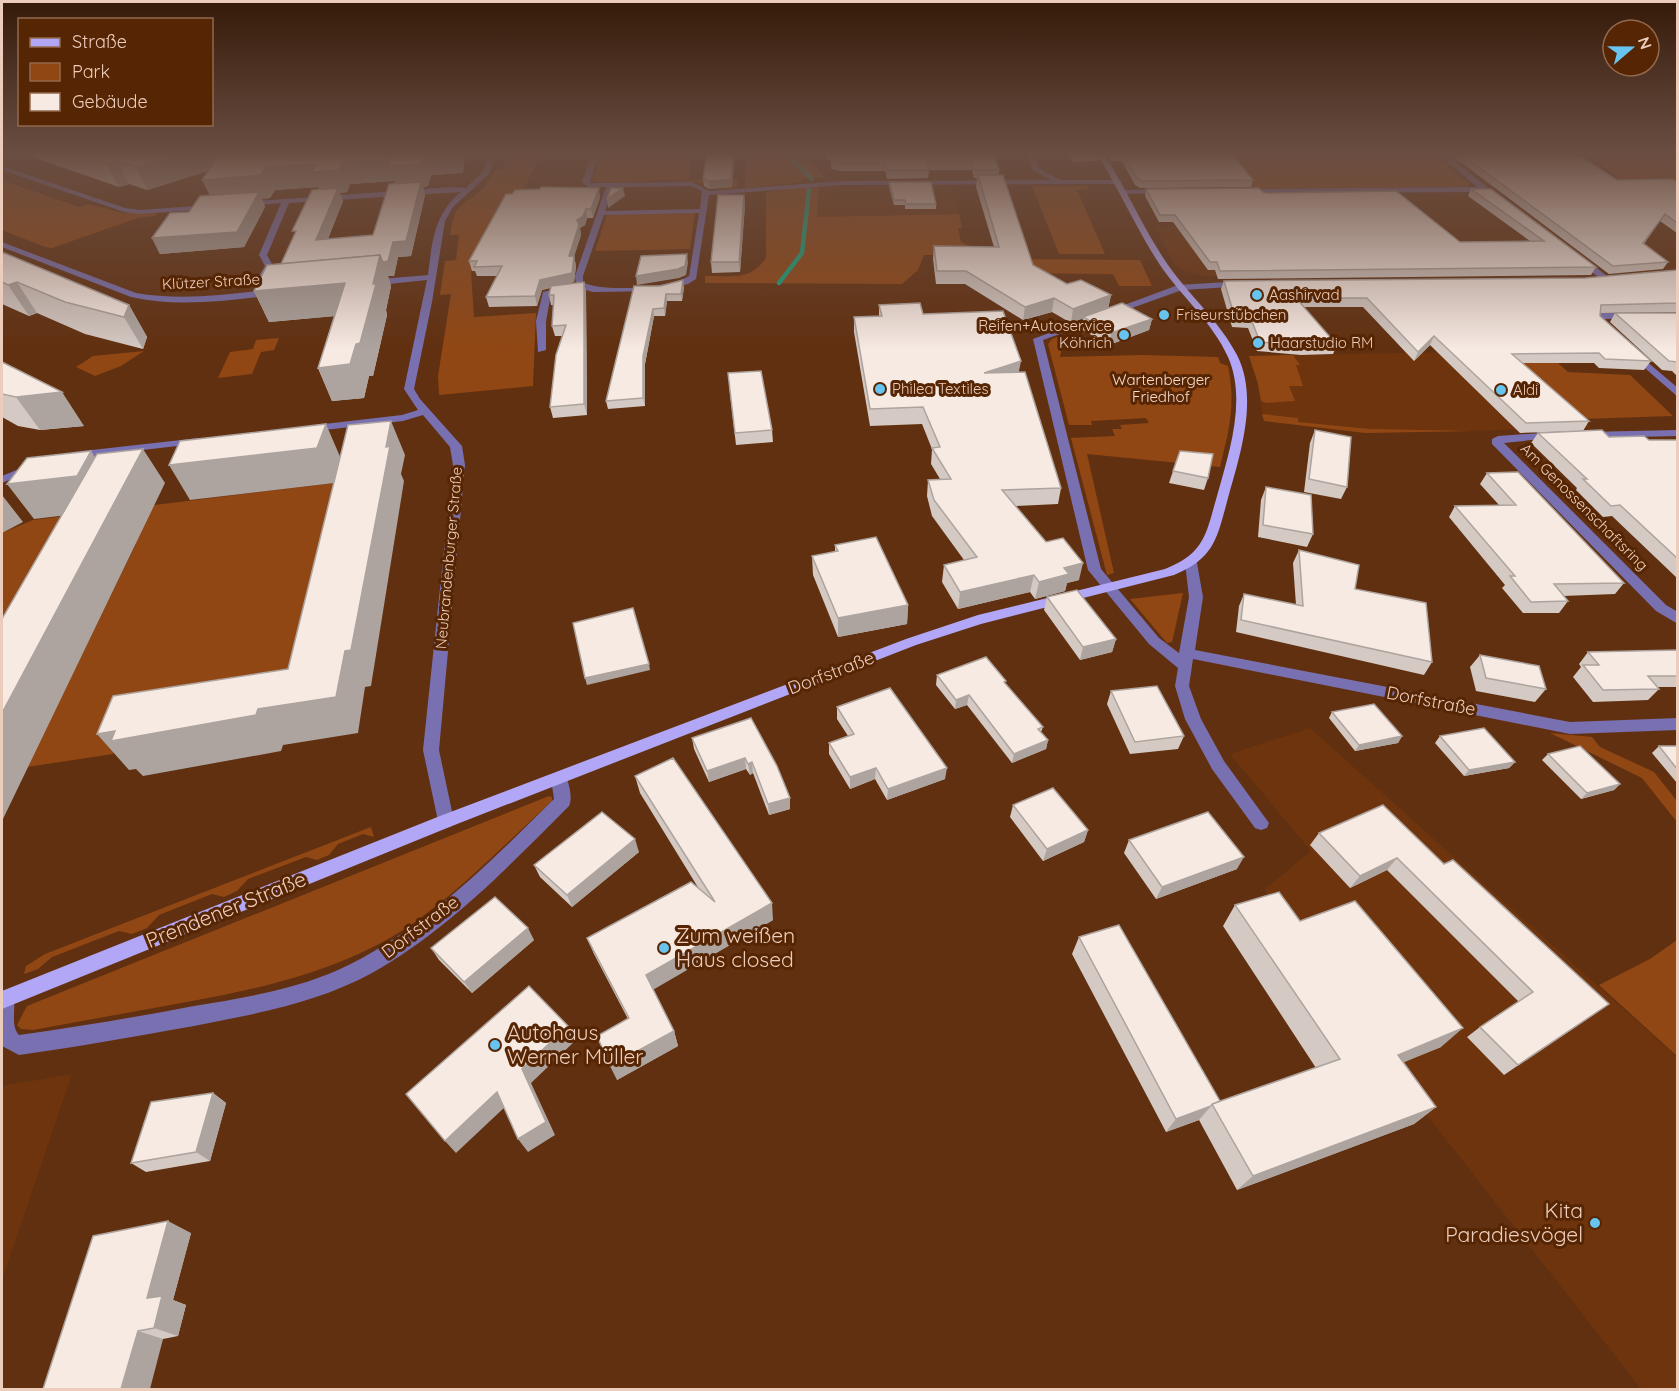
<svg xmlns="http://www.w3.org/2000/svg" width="1679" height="1391" font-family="Quicksand,sans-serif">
<rect width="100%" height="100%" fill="#613010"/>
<g fill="#6d340e">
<polygon points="950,185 959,214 817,217 819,187"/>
<polygon points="1155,227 1214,227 1251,276 1206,276 1184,271 1173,262"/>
<polygon points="1504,351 1591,428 1365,433 1264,421 1258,384 1249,356"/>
<polygon points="1310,728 1677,1057 1677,1389 1641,1389 1295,946 1265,889 1311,851 1230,754"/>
<polygon points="72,1074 2,1280 2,1086"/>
</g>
<g fill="#914714">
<path d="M508,154h33l-17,34 -10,3 -43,81 3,45 62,-4 -3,73 -94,9 -1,-19 13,-82 -11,1 5,-34 11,-1 3,-25h-9c5,-29 6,-25 28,-42 7,-6 13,-16 18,-24h8z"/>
<path d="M602,154h90l-4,26h50v7c-15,8 -30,-3 -45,-5 -32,-5 -65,2 -97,0l-4,-3z"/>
<polygon points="746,154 799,154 819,170 824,178 802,178 801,182 745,188"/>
<polygon points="1431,154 1470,184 1468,187 1252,188 1225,155"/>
<polygon points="1588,154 1677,154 1677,181 1625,183"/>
<polygon points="2,180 79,207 89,204 123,213 158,212 155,216 138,218 52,248 45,247 2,230"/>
<polygon points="1032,186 1088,186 1090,189 1077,190 1105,254 1059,254"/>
<path d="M803,187h16l-2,30 142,-3 3,14h-4l3,14 16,8 -14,5h-39l-6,15 -16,14 -197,-1v-7c26,-1 45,6 61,-18v-66z"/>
<polygon points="695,213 690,249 595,251 607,214"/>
<polygon points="1001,259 1140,260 1152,286 1119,286 1113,274 1005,273"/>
<path d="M1060,336l4,3 -4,18 83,-2 75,2 2,6 8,3c8,39 1,64 -8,101l-133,-13 27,119 -7,2 -36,-137 44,-2 -3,-7h10l-2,-4 29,-2 -3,-5 -55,3 1,4h-23l-21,-81 4,-5z"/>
<polygon points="279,338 274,350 261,352 252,374 218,378 230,352 253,349 256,340"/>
<polygon points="144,351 121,366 95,376 76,367 93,356"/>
<polygon points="1293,355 1300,365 1296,365 1303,386 1289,386 1295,401 1266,403 1261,401 1258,384 1249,356"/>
<polygon points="1549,355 1568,372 1630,375 1673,416 1581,419 1509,356"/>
<polygon points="1262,414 1298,418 1298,422 1370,429 1474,431 1365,433 1264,421"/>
<polygon points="366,479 319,666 120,735 113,754 27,767 136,544 88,549 2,716 2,533 33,520"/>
<polygon points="1183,593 1172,642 1167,643 1130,599"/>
<polygon points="1550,733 1592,737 1600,747 1654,772 1677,801 1677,822 1642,778"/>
<path d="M549,796l3,1v4c-45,41 -88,86 -137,121 -70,49 -156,67 -239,82 -48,9 -96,17 -143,26l-12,-1 -4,-4 10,-19z"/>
<polygon points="371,827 374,837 363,834 338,844 329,855 317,860 306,857 248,879 237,891 224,897 212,894 159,915 147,928 132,934 119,931 52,957 38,969 24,974 26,966 45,954"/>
<polygon points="1677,940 1677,1056 1599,985 1650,959"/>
</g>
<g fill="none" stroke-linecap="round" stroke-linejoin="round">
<g stroke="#0fa984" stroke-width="4.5">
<polyline points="787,154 812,179"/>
<polyline points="779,283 802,253 809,190"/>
</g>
<g fill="#7970b1" fill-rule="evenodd">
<polygon points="2,154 11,154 2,158"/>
<path d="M490,154h6l-7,20 -36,33 -8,14 -13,81 -18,87 6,10 42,47 3,19 -26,285 15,71 -2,5 -6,2 -6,-2 -2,-5 -15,-71 30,-285 -3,-18 -27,-32 -20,6 -96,11 -5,-3 5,-3 95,-11 16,-5 -14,-21 23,-109 -58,6 -4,-3 4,-3 59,-5c4,-33 6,-61 33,-83l-172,11 -22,52 6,11 -10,17 -3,1 -4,-3 9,-15 -6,-11 22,-52 -38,3 -4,-2 4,-2 208,-15 15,1 17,-17z"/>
<path d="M592,154h7l-9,29 102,-1 17,9 135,-10 207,-1 -18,-10 -5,-16h6l4,14 22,12h59l4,2 -4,2 -275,1 -135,10 -13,84 -8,5 -27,7 -68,1 -11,-3 -31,5 -5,27v29l-8,2 -2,-31 7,-29 33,-8 -1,-8 31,-89h-18l-6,-5zM691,186l11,5 -2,18 -95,2 8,-24zM699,213l-10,63c-18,12 -88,17 -106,6v-6l21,-61z"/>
<polygon points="1438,154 1446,154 1487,187 1488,192 1241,193 1237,191 1241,189 1477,187"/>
<polygon points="2,166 125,208 140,210 210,205 214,207 210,209 140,214 124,212 2,170"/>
<polygon points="1169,189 1166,193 1124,194 1120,192 1124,190"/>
<path d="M2,242l134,51c47,8 93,1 140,-4l4,3 -4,3c-48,5 -97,13 -145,2l-129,-50z"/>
<polygon points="1577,257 1583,257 1612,280 1605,282 1577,261"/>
<polygon points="1243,281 1247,284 1246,286 1182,290 1043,340 1101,569 1159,638 1179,653 1189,597 1185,563 1191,559 1197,563 1203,597 1195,650 1570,722 1678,718 1678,730 1570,734 1193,659 1189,686 1201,719 1224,761 1269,823 1267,828 1261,830 1255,828 1212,769 1185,719 1175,686 1178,668 1149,644 1088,570 1033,339 1178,285"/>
<polygon points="1633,313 1638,316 1636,318 1605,319 1614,330 1609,333 1594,321 1598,314 1601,313"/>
<polygon points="1633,350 1678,388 1678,397 1630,355 1630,351"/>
<polygon points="1678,430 1678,436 1586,438 1580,435 1586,432"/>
<polygon points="1556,432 1562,435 1560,437 1504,443 1666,605 1678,612 1678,624 1656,611 1492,444 1492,439 1498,436"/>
<polygon points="199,438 203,439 203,443 74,458 68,455 74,452"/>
<polygon points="31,464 37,467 35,469 2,483 2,476"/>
<path d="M559,773l6,1c4,9 8,24 4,32 -61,61 -121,124 -197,167 -55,30 -117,41 -178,53 -58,10 -116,21 -175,29l-17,-9v-55l3,-1 7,2c6,14 -3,32 7,43 58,-8 117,-18 175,-29 48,-8 99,-16 144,-36 85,-39 151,-107 216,-171l-3,-20 2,-5z"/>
</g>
<path fill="#b2a7f6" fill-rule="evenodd" d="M1097,154h7c23,36 40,76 64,111 22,31 52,57 69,90 22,43 3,100 -9,143 -11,40 -13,60 -54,77l-193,49 -65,21 -464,181 -450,183v-18l438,-175 466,-177 72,-24 187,-46c40,-16 41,-35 52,-73 12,-43 30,-96 11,-139 -15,-34 -47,-61 -68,-92 -23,-35 -40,-74 -63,-111z"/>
</g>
<g fill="#d4c9c3" fill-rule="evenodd">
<path d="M24,154h441l-2,19 -32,2 -3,11 -5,1 2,8 -14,61 -13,1 -4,19h-6l3,10 -5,24 1,5 -14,61h-4l-5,22 -32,3 -14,-33 16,-52 -65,6 -15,-31 27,-27 38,-75 -1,-2 -43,3 -5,8 -8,1 3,8 -21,40 -84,7 -8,-16 58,-42 -2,-25 -61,19 -18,-6 -10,3zM394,181v3l-21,51 -45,4 15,-38 -3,-8 7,-1 3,-8z"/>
<polygon points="707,154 735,154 732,187 709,189 704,186 703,178"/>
<polygon points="827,154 994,154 999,170 999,175 1033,265 1067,284 1111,295 1108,309 1152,319 1149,330 1109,345 1081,329 1083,318 1071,323 1052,312 1023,320 965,284 936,284 933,259 934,246 994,247 976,187 977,178 974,178 972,170 929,170 928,178 887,179 885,171 840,171 831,169 831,160 827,160"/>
<polygon points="1068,154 1100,154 1100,155 1099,161 1073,162"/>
<polygon points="1107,154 1232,154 1253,180 1251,187 1140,188 1135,185 1122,161 1111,161"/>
<polygon points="1450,154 1577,154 1617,180 1677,181 1677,233 1660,221 1644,244 1668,262 1663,269 1609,274"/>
<polygon points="889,182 936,204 936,209 905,209 905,205 894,205 889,187"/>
<polygon points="1146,189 1263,192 1460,242 1530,241 1468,196 1471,189 1596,267 1591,275 1218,279 1215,270 1208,270 1173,222 1159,222 1145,196"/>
<polygon points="744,195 745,205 740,272 712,273 711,262"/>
<polygon points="600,197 593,218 587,218 585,225 580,228 581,235 574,256 576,266 574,282 566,284 584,282 586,293 587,415 553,418 550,407 562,336 555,336 552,326 554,305 551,305 549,295 550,288 542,290 537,306 489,307 486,297 497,276 477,276 475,271 472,271 469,261"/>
<polygon points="2,252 129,305 147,337 143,349 85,334 37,313 29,316 2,304"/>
<polygon points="1677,270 1677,312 1600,313 1600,316 1651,361 1644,370 1599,368 1594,363 1522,363 1589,421 1583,431 1520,433 1430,345 1414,361 1363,307 1303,307 1337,345 1333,354 1301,355 1257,351 1248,328 1232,327 1221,289 1224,281 1585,278"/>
<polygon points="634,286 684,287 682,301 667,301 665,316 654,316 645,364 645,406 608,409 606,401"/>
<polygon points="879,305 923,314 1019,372 1061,488 1058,504 1016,506 1079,580 1067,583 1065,591 1035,599 1030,592 958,609 942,582 944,565 964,560 932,516 927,496 928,480 940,479 931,464 932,449 922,424 870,426 854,332 854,317 879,316"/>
<polygon points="1615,313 1677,313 1677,376 1672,371 1662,370 1610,322"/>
<polygon points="2,362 84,426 40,430 18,426 2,417"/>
<polygon points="729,385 772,430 773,442 736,445"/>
<polygon points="1315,430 1347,487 1341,499 1304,492 1310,443"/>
<polygon points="1538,433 1609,437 1649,440 1677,440 1677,578 1612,516 1603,517 1576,490 1577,488 1531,443"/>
<polygon points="1173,471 1208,478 1204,490 1169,483"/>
<polygon points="1487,473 1624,583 1615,594 1563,596 1568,601 1559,613 1523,613 1502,588 1505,585 1449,517 1455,506 1499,505 1480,484"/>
<polygon points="1266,487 1313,534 1307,547 1258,537 1261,500"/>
<polygon points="835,545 908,605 907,624 838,637 813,575 812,556 835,552"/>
<polygon points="1299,550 1355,589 1432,662 1424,675 1236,632 1239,606 1244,594 1296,605 1293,563"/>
<polygon points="1047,597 1116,639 1112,652 1080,660 1044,610"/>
<polygon points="1677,650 1677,687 1658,687 1659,689 1648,700 1593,702 1573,677 1581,667 1579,664 1588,652"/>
<polygon points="1480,655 1546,689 1535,702 1476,691 1470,667"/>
<polygon points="937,675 1043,727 1041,732 1048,740 1046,749 1012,763 967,705 955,709 936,685"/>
<polygon points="1111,691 1184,736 1178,749 1130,754 1107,704"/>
<polygon points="837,707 945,779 887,800 875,779 850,789 829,754 829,743 848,736 837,719"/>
<polygon points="1332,712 1402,736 1398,743 1355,751 1329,718"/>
<polygon points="751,718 790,798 790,809 769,815 753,773 750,775 746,769 709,782 694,749 692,738"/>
<polygon points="1440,736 1515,762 1509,768 1464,776 1435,743"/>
<polygon points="1659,746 1677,746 1677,783 1652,753"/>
<polygon points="1548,754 1620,784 1614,790 1581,799 1542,760"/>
<polygon points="635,776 773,920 653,989 674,1031 678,1046 617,1080 628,1019 594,954 587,938 699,889 640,793"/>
<polygon points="1013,805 1088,830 1084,842 1043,861 1010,817"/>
<polygon points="1319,833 1444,864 1609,1004 1504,1075 1467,1037 1480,1027 1519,1002 1387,870 1350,888 1310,845"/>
<polygon points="1129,840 1237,869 1156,899 1124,853"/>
<polygon points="639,852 572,907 540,877 534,865"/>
<polygon points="1235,905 1300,921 1441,1047 1403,1062 1436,1107 1414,1124 1237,1190 1199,1120 1166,1132 1072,954 1079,937 1220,1101 1316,1068 1223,926"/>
<polygon points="534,940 472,993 439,960 431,948"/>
<polygon points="213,1093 226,1103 210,1161 146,1172 131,1163"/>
<polygon points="191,1233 173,1300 186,1305 178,1336 163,1339 43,1389"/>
</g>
<g fill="#ada49f">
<polygon points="180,154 237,154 240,161 147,190 136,167"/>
<polygon points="424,154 465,154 463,173 431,175 428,186 423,187 425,195 411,256 398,257 394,276 388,276 391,286 386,310 387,315 373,376 369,376 364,398 332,401 318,368 373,284 396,189 394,181 350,184 347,192 340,193 343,201 321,254 316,240 321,194 318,187 275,190 270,198 262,199 265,207 244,247 160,254 152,238 213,202 202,180 266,167 342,162"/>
<polygon points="733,154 735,154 732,187 709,189 709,181"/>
<polygon points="117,161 129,184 119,187 107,164"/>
<polygon points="599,188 600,197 593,218 591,209"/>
<polygon points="623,188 625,196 608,208 607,199"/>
<polygon points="744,195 745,205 740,272 739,262"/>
<polygon points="586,209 587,218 585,225 580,228 581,235 571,266 569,256 577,220"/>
<polygon points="687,254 688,263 686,275 679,278 637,285 636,276"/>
<polygon points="574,256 576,266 574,282 542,290 537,306 535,296 540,280"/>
<polygon points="683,280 684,287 682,301 681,294"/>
<polygon points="17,282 37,313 29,316 8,285"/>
<polygon points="584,282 586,293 587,415 584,404"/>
<polygon points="345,283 358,314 269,322 254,291"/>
<polygon points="666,294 667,301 665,316 664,308"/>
<polygon points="1111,295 1108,309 1071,323 1073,309"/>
<polygon points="1054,298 1052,312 1023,320 1025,307"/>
<polygon points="129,305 147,337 143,349 124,317"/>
<polygon points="653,309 654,316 645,364 645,406 643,398 643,356"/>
<polygon points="1152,319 1149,330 1109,345 1111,333"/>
<polygon points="1434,336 1430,345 1414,361 1418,352"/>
<polygon points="1021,361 1018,376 984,373"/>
<polygon points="62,392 84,426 40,430 16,397"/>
<polygon points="391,421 405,455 401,474 404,481 371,686 365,687 358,733 283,745 281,751 143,776 136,769 129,770 97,734 336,697"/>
<polygon points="326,424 341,459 334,483 190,500 169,465"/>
<polygon points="143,449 165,483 2,821 2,713"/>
<polygon points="91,451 115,486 102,511 34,519 7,484"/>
<polygon points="2,495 23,522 2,533"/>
<polygon points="1083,563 1079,580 1067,583 1065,591 1035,599 1039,582 1064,568"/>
<polygon points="1034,575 1030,592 958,609 960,592"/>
<polygon points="908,605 907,624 838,637 838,618"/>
<polygon points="1116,639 1112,652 1080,660 1083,647"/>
<polygon points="649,664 650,670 587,685 585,678"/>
<polygon points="969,695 967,705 955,709 956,700"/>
<polygon points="1402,736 1398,743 1355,751 1359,745"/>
<polygon points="1048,740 1046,749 1012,763 1014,754"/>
<polygon points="745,758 746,769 709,782 707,771"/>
<polygon points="752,762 753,773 750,775 748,764"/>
<polygon points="1515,762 1509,768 1464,776 1469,770"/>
<polygon points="876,768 875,779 850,789 850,777"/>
<polygon points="947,768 945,779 887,800 888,789"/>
<polygon points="1620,784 1614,790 1581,799 1587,793"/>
<polygon points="790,798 790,809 769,815 768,804"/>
<polygon points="1088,830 1084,842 1043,861 1047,849"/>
<polygon points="635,839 639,852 572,907 567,895"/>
<polygon points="1244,857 1237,869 1156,899 1162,887"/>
<polygon points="1397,858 1387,870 1350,888 1360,876"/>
<polygon points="772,903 773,920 651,991 646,975"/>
<polygon points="528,928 534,940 472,993 464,982"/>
<polygon points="568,1026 576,1040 531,1083 555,1135 528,1152 518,1139 522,1069"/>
<polygon points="1463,1028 1441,1047 1378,1073 1398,1055"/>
<polygon points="674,1031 678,1046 617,1080 610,1066"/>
<polygon points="497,1092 507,1105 456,1153 445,1141"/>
<polygon points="213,1093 226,1103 210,1161 196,1152"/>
<polygon points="1211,1106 1199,1120 1166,1132 1176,1119"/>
<polygon points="1436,1107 1414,1124 1237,1190 1253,1176"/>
<polygon points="168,1221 191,1233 173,1300 186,1305 178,1336 154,1328 147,1298"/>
<polygon points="138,1331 163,1339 150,1389 121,1389"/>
</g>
<g fill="#f7eae3" stroke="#ada49f" stroke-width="1.5">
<polygon points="77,154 180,154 136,167 117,161 107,164"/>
<polygon points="220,154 424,154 421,164 389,166 392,158 342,162 339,170 312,172 317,164 266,167 261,175 202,180"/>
<polygon points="707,154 733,154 731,179 709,181 703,178"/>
<polygon points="831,154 994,154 999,170 975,170 972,162 927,162 929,170 887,170 885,163 840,163 831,161"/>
<rect x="1074" y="154" width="26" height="1"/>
<polygon points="1123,154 1232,154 1253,180 1142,181 1137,178"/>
<polygon points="1461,154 1577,154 1617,180 1672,179 1677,181 1677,223 1665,214 1643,243 1668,262 1613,266"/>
<polygon points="978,175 1003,175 1033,265 1067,284 1081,280 1111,295 1073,309 1054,298 1025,307 966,271 937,271 934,246 999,247"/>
<polygon points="421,182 406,241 393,242 388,261 383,262 380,255 281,264 296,231 292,231 312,190 338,188 316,240 373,235 389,184"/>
<polygon points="889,182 931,182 936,204 906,204 905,200 894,200"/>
<polygon points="541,187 599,188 591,209 586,209 583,216 577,220 579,225 569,256 574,256 572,273 540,280 535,296 486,297 502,266 474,267 477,261 469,261 506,194 512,194 515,190 540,189"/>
<polygon points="611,188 623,188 607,199"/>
<polygon points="1259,188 1263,192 1267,193 1396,191 1460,242 1544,241 1471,189 1491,189 1596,267 1220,271 1217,262 1210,262 1175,215 1160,215 1146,189"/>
<polygon points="259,192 237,232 152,238 170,213 189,212 200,196"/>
<polygon points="718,195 744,195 739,262 711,262"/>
<polygon points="2,252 129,305 124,317 65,302 17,282 8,285 2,282"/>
<polygon points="687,254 685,266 678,269 636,276 641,256"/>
<polygon points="380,255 373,284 376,284 360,343 356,344 350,364 318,368 345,283 254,291 267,265"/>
<polygon points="1677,270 1677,303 1601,305 1600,316 1651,361 1605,359 1599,353 1512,354 1589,421 1526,423 1434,336 1418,352 1367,298 1296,298 1337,345 1304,346 1260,342 1251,319 1235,318 1224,281 1585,278"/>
<polygon points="683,280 681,294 666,294 664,308 653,309 643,356 643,398 606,401 634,286 660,286"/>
<polygon points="584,282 584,404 550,407 556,355 566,325 552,326 554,295 549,295 551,286"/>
<polygon points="920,303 923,314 1003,311 1021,361 984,373 1025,372 1061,488 1002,490 1046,542 1063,538 1083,563 1064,568 1069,574 1039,582 1034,575 960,592 944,565 977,557 934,500 928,480 951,479 932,448 940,447 923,407 870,409 854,317 882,316 879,305"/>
<polygon points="1122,303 1152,319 1111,333 1083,317"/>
<polygon points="1615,313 1677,313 1677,362 1669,361"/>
<polygon points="2,362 62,392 16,397 2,394"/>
<polygon points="761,371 772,430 735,433 728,373"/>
<polygon points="391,421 386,447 390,446 351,650 345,651 336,697 258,709 256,715 111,741 115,731 97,734 113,696 288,669 348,425"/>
<polygon points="326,424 317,448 169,465 180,441"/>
<polygon points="1315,430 1351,437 1347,487 1309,479"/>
<polygon points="1602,430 1609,437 1644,436 1649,440 1677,440 1677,558 1620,505 1611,506 1583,479 1587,479 1538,433"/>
<polygon points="143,449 2,713 2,619 97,454"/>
<polygon points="91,451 77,476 7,484 27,458"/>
<polygon points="1180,451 1213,454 1208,478 1173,471"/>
<polygon points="1518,472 1624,583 1554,584 1568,601 1531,602 1510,576 1515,576 1455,506 1516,505 1487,473"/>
<polygon points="1266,487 1311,495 1313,534 1263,525"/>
<polygon points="876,537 908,605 838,618 812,556 838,551 835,545"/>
<polygon points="1299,550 1359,565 1355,589 1426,603 1432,662 1241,620 1244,594 1303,606"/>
<polygon points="1077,590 1116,639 1083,647 1047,597"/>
<polygon points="633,608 649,664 585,678 573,623"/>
<polygon points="1677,650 1677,676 1648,676 1659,689 1603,690 1583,665 1599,665 1588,652"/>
<polygon points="1480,655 1539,666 1546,689 1486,678"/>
<polygon points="986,657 1006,681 1004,682 1043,727 1038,729 1048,740 1014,754 969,695 956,700 937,675"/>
<polygon points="1157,686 1184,736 1135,742 1111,691"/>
<polygon points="890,688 947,768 888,789 876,768 850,777 829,743 854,734 837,707"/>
<polygon points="1374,704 1402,736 1359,745 1332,712"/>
<polygon points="751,718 777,766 790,798 768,804 752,762 748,764 745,758 707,771 692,738"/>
<polygon points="1484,728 1515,762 1469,770 1440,736"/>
<polygon points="1580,746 1620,784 1587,793 1548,754"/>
<polygon points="1659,746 1677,746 1677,769"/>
<polygon points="673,758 772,903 646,975 674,1031 610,1066 597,1036 629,1018 587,938 691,882 715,902 635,776"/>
<polygon points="1053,788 1088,830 1047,849 1013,805"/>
<polygon points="1383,805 1444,864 1453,860 1609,1004 1518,1065 1480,1027 1533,992 1397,858 1360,876 1319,833"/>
<polygon points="602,812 635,839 567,895 534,865"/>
<polygon points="1208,812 1244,857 1162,887 1129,840"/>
<polygon points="1279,892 1300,921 1355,901 1463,1028 1398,1055 1436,1107 1253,1176 1212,1104 1340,1059 1235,905"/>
<polygon points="495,897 528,928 464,982 431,948"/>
<polygon points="1119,925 1220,1101 1212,1104 1211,1106 1176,1119 1079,937"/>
<polygon points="529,986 568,1026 522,1069 546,1122 518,1139 497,1092 445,1141 406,1094"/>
<polygon points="213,1093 196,1152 131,1163 151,1102"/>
<polygon points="168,1221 147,1298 162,1296 154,1328 138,1331 121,1389 43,1389 93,1236"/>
</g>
<linearGradient id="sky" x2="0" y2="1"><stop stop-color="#351a09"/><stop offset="0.44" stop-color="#6a4e42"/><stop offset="1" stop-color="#6a4e42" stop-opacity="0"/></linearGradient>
<rect width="1679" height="349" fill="url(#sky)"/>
<g fill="#66c4ef" stroke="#562503" stroke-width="2">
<circle cx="1257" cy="295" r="6"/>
<circle cx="1164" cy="315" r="6"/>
<circle cx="1124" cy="335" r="6"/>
<circle cx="1258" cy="343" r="6"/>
<circle cx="880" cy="389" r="6"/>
<circle cx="1501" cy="390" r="6"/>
<circle cx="664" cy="948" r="6"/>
<circle cx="495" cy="1045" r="6"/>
<circle cx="1595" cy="1223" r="6"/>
</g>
<g text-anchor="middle" stroke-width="6" stroke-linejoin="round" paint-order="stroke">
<g font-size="15" fill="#eccdbc" stroke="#562503">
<text transform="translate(211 282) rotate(-3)" y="5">Klützer Straße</text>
<text transform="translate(1584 507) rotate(45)" y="5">Am Genossenschaftsring</text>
<text transform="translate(449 558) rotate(-85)" y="5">Neubrandenburger Straße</text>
</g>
<g font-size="15" fill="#eccdbc" stroke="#562503" text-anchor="start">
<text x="1269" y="300">Aashirvad</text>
<text x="1176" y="320">Friseurstübchen</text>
<text x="1112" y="331" text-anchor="end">Reifen+Autoservice<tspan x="1112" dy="17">Köhrich</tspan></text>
<text x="1270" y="348">Haarstudio RM</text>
<text x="892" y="394">Philea Textiles</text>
<text x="1513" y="395">Aldi</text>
</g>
<g font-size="15" fill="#f8dccc" stroke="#562503">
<text x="1161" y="385">Wartenberger<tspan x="1161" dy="17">Friedhof</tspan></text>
</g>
<g font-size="18" fill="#eccdbc" stroke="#562503">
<text transform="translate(831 673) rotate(-21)" y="6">Dorfstraße</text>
<text transform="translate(1431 701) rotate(11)" y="6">Dorfstraße</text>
<text transform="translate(420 927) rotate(-37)" y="6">Dorfstraße</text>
</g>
<g font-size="21" fill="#eccdbc" stroke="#562503">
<text transform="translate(226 910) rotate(-22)" y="7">Prendener Straße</text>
</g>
<g font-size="21" fill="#eccdbc" stroke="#562503" text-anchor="start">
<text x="676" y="943">Zum weißen<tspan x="676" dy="24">Haus closed</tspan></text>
<text x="507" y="1040">Autohaus<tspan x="507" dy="24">Werner Müller</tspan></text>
<text x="1583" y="1218" text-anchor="end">Kita<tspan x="1583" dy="24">Paradiesvögel</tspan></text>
</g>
</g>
<rect width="1679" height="1391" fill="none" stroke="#eccdbc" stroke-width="6"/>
<rect x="18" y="18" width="195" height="108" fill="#562503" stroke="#92684d" stroke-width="1.5"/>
<rect x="30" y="38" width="30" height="9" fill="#b2a7f6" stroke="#92684d" stroke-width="1.5"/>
<text x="72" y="48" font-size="18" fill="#eccdbc">Straße</text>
<rect x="30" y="63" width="30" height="18" fill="#914714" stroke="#92684d" stroke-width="1.5"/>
<text x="72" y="78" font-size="18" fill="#eccdbc">Park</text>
<rect x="30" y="93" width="30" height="18" fill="#f7eae3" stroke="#92684d" stroke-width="1.5"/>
<text x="72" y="108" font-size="18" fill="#eccdbc">Gebäude</text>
<g transform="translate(1631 48) rotate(70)"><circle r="28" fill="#562503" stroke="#92684d" stroke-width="1.5"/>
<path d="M0-4.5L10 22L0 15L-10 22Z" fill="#66c4ef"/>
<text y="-9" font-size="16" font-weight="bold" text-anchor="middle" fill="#eccdbc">N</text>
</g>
</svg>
